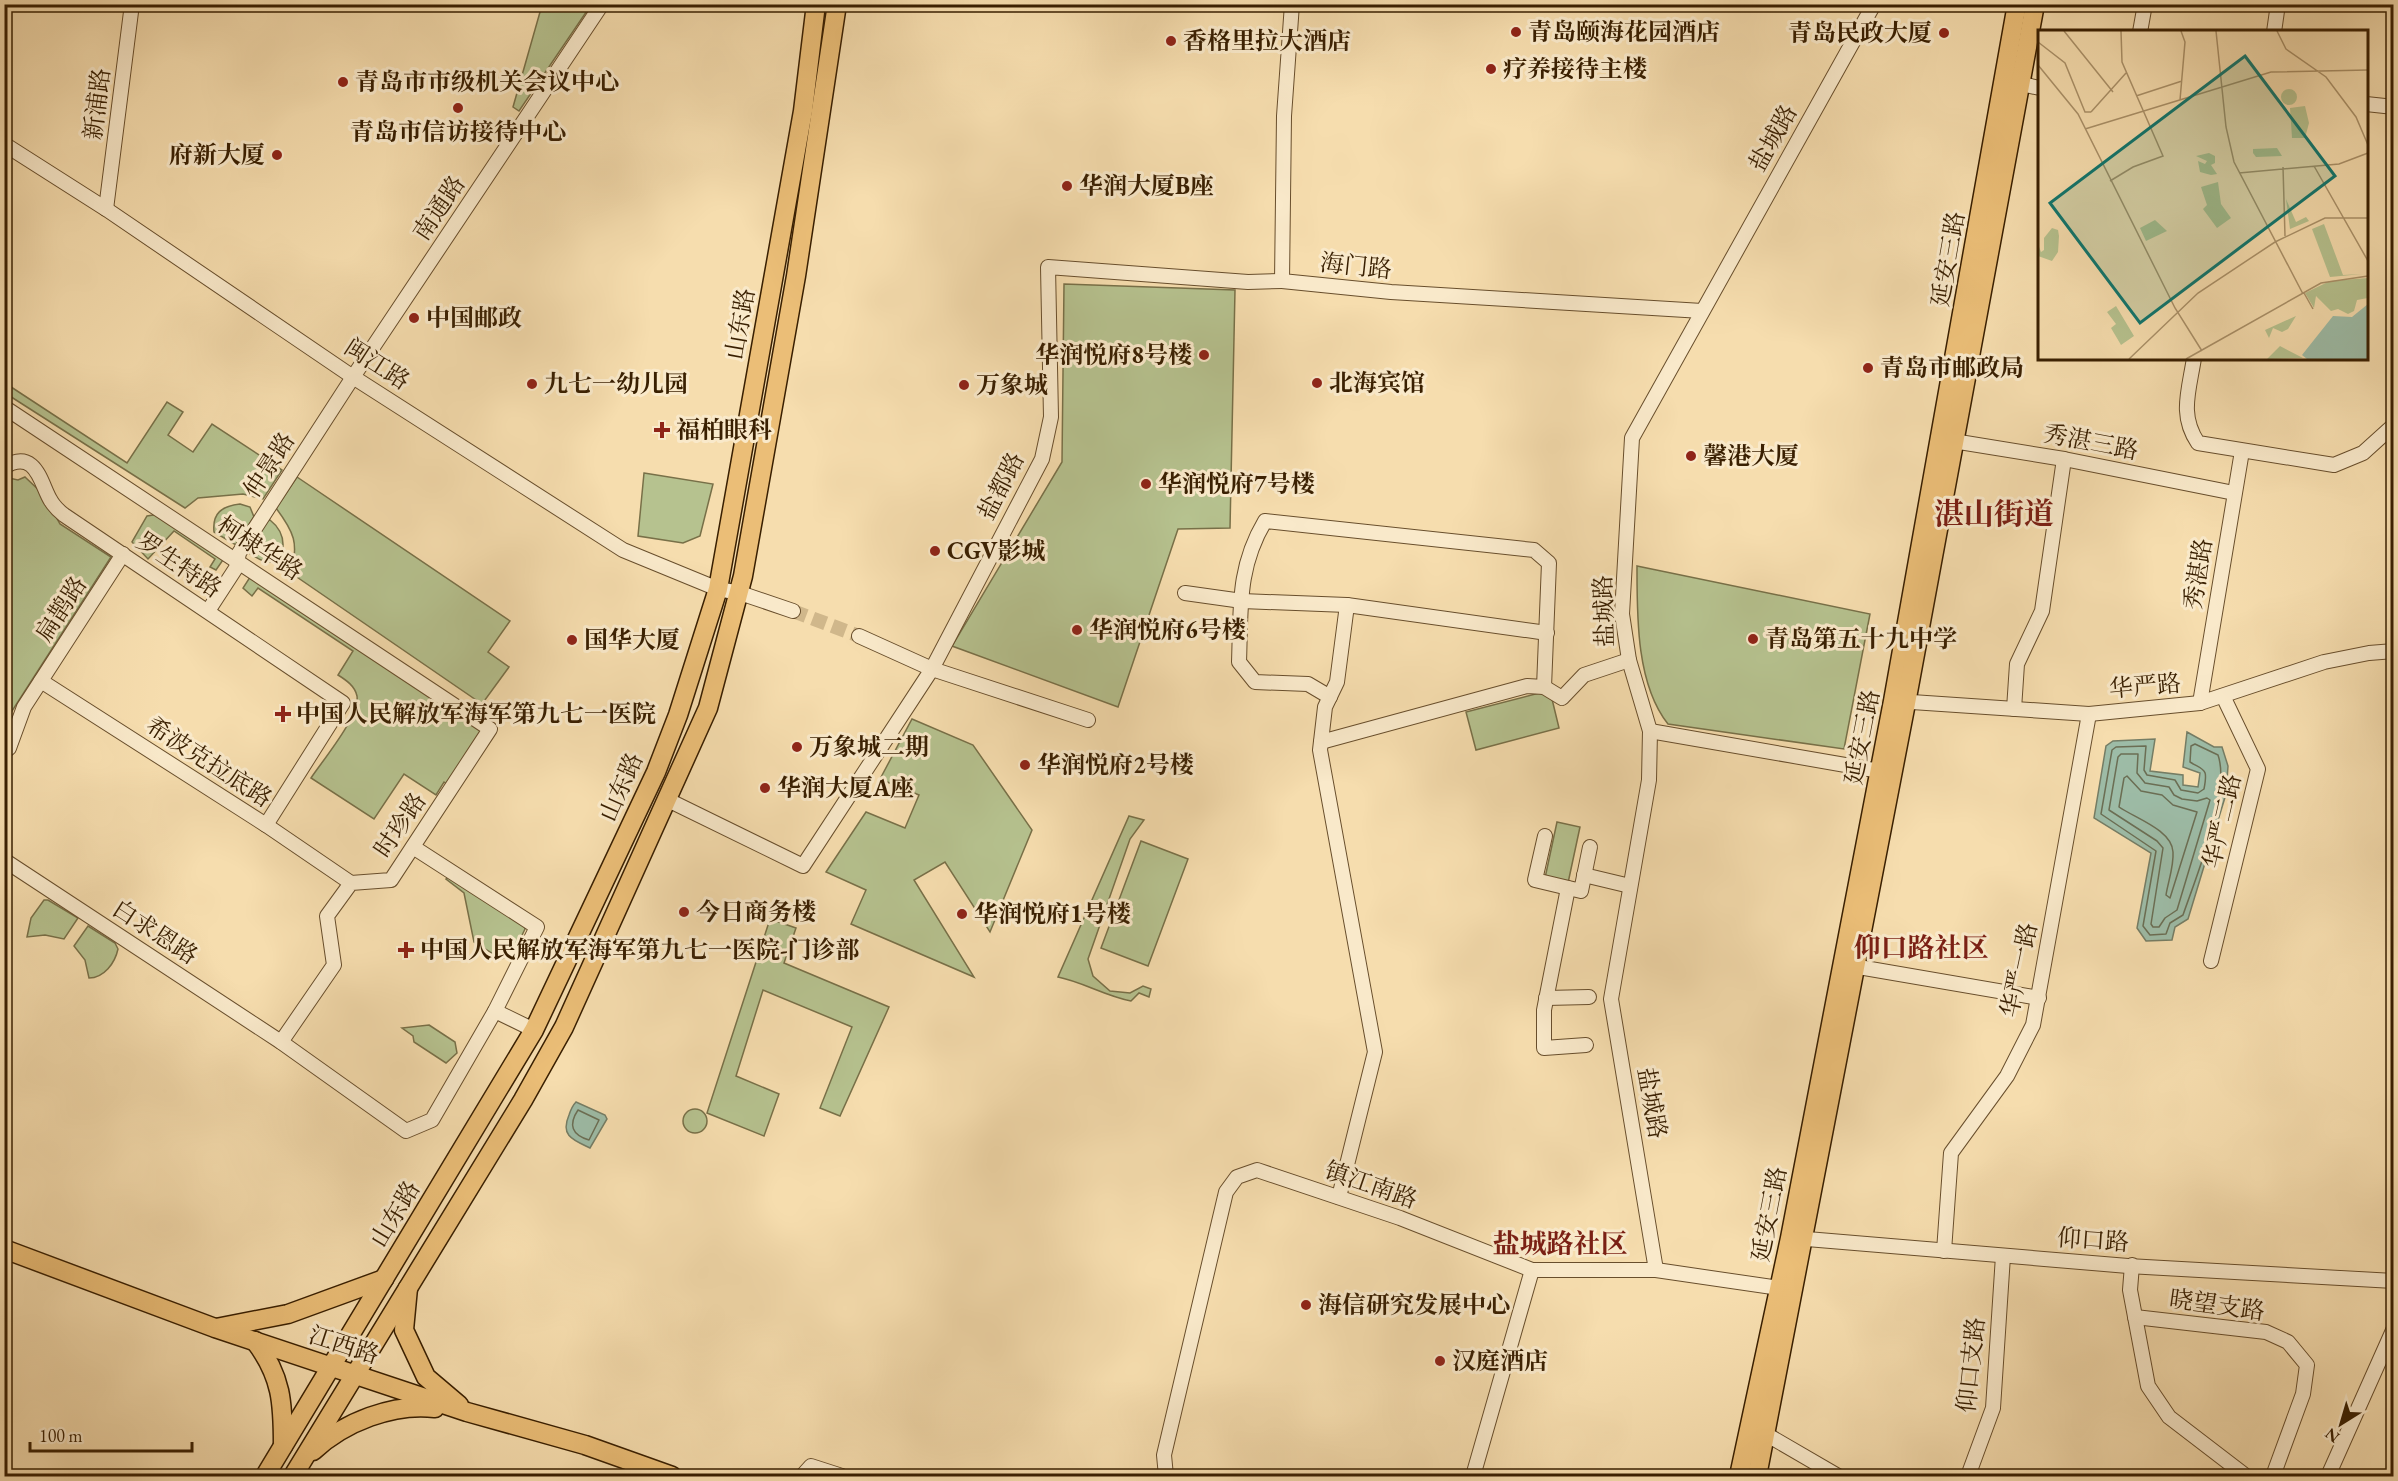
<svg xmlns="http://www.w3.org/2000/svg" width="2398" height="1481" font-family="'EB Garamond','Noto Serif SC',serif">
<rect width="100%" height="100%" fill="#f6ddae"/>
<filter id="stains"><feTurbulence type="fractalNoise" baseFrequency=".00333" numOctaves="4"/><feColorMatrix values="0 0 0 0 .2 0 0 0 0 .09 0 0 0 0 .02 0 0 0 .5 -.17"/></filter>
<radialGradient id="worn" r=".72"><stop offset=".6" stop-color="#630" stop-opacity="0"/><stop offset="1" stop-color="#630" stop-opacity=".3"/></radialGradient>
<g fill="#b6c28f" stroke="#787048" stroke-width="1.5">
<polygon points="542,5 591,5 519,111 513,107"/>
<polygon points="1064,284 1235,290 1230,528 1178,529 1118,707 952,646 1062,462"/>
<polygon points="5,383 127,463 167,402 183,412 168,435 193,452 212,424 282,470 263,499 243,494 198,498 185,508 5,393"/>
<polygon points="644,473 713,484 700,536 683,543 638,536"/>
<polygon points="25,477 44,495 60,524 111,557 5,722 5,481 9,478 18,480"/>
<path d="M297,477l213,144 -22,31 21,15 -27,37 -191,-131c8,-30 3,-41 -15,-65z"/>
<path d="M240,504l10,3 4,10 -18,28 -22,-13c-2,-19 8,-26 26,-28z"/>
<polygon points="160,514 225,557 216,570 210,567 215,559 174,531 148,559 132,542 147,516"/>
<path d="M270,520c14,11 16,24 10,40 -14,6 -23,-2 -34,-9l19,-30z"/>
<path d="M1637,566l233,48 -26,135 -176,-25c-32,-40 -31,-109 -31,-158z"/>
<path d="M252,574l232,155 -36,56 -4,-3 -8,13 -32,-21 -30,45 -63,-41c12,-18 49,-62 46,-82 -2,-10 -11,-16 -19,-21l15,-24 -95,-63 -6,8 -9,-8z"/>
<polygon points="1543,692 1552,699 1559,728 1476,750 1466,712"/>
<polygon points="912,719 973,745 1032,830 990,932 945,862 914,880 974,977 851,924 866,890 826,872 866,812 905,828 919,795 880,779"/>
<path d="M1129,816l15,4 -14,19 -42,120 5,17 17,15 20,2 13,-7 8,3 -2,8 -10,-4 -8,8c-26,-5 -48,-19 -73,-24z"/>
<polygon points="1557,822 1580,827 1568,883 1545,878"/>
<polygon points="1141,841 1188,859 1148,966 1101,948"/>
<polygon points="450,873 524,925 525,929 512,956 501,959 474,942 464,893 446,879"/>
<polygon points="44,900 48,900 78,918 64,939 45,935 27,937 31,918"/>
<polygon points="770,919 796,928 784,963 889,1007 840,1116 820,1108 852,1027 763,990 736,1076 779,1094 764,1136 707,1113"/>
<path d="M88,926l27,17 3,6c-3,14 -14,29 -29,29l-4,-18 -11,-14z"/>
<polygon points="429,1025 455,1042 457,1053 446,1063 414,1042 413,1036 402,1028"/>
<circle cx="695" cy="1121" r="12"/>
</g>
<g fill="#9dbca7" stroke="#757d65" stroke-width="1.5">
<polygon points="2187,732 2214,747 2222,747 2228,766 2226,794 2188,919 2175,927 2172,940 2146,941 2137,928 2151,853 2094,818 2106,746 2113,741 2155,739 2150,771 2183,775 2183,785 2198,787 2200,773 2183,767"/>
<path d="M576,1102l29,13 2,4 -17,29c-17,-8 -30,-12 -21,-33 2,-6 3,-9 7,-13z"/>
</g>
<g fill="none" stroke-linecap="round" stroke-linejoin="round">
<g stroke="#6b6e54" stroke-width="1.5">
<path d="M2195,744l23,11c13,37 -22,122 -35,160l-13,8 -4,11 -16,1 -7,-9 13,-75 -55,-37 11,-64 4,-3 30,-1 -2,24 3,5 28,5 6,10 17,3 6,-4c4,-21 1,-18 -14,-27l1,-16z"/>
<polygon points="2121,754 2138,754 2137,773 2145,783 2169,787 2174,795 2182,799 2197,801 2207,798 2210,800 2177,910 2165,918 2159,927 2153,927 2151,924 2163,848 2157,841 2109,810 2118,757"/>
<path d="M2127,776l14,15 21,4 11,10 24,7 -27,86 -4,-3c2,-13 8,-29 7,-43 -1,-22 -38,-34 -54,-45l5,-29z"/>
<path d="M578,1110l21,10 -10,20c-17,-5 -21,-15 -11,-30z"/>
</g>
<polyline stroke="#d0b78b" stroke-width="14" stroke-dasharray="14 7" stroke-linecap="butt" points="793,611 859,636"/>
<g stroke="#684e2c" stroke-width="16">
<g id="minor">
<polyline points="1292,4 1284,116 1282,281 1391,292 1702,311"/>
<polyline points="2140,32 2145,4"/>
<polyline points="2274,32 2278,4"/>
<polyline points="2021,84 2040,88"/>
<polyline points="2366,104 2394,107"/>
<polyline points="4,144 106,209 353,377 623,550 718,589 740,593 793,611"/>
<polyline points="106,209 132,4"/>
<path d="M2194,358c-5,33 -15,57 4,85l136,22 29,-12 31,-28"/>
<polyline points="4,412 7,409 490,729 391,880 351,883 327,916 334,965 281,1042"/>
<polyline points="1947,440 2064,459 2234,493"/>
<path d="M4,467c33,-20 37,19 47,34 3,5 8,10 13,14l279,188 -77,122"/>
<polyline points="1185,593 1242,601 1347,605 1547,633"/>
<polyline points="208,611 236,568 239,553 353,377 602,4"/>
<polyline points="859,636 932,669 1088,720"/>
<polyline points="41,681 266,825 351,883"/>
<path d="M1330,697l-22,-13 -53,-2 -16,-20c2,-53 -2,-94 26,-141l269,29 15,13 -5,124"/>
<polyline points="1897,701 2089,714 2200,703 2324,662 2369,653 2394,651"/>
<polyline points="2200,703 2242,451"/>
<polyline points="2014,709 2017,664 2042,611 2064,459"/>
<polyline points="1650,731 1880,771"/>
<polyline points="1321,742 1527,686 1544,687 1562,698 1584,675 1629,660"/>
<polyline points="4,752 9,748 24,707 123,554"/>
<polyline points="668,800 803,866 932,669 1042,459 1051,417 1048,267 1248,282 1282,281"/>
<polyline points="1545,836 1535,880 1581,891 1590,847"/>
<polyline points="4,860 281,1042 406,1131 432,1120 495,1011 537,927 413,847"/>
<polyline points="1584,875 1630,886"/>
<polyline points="1568,888 1544,1010 1544,1048 1586,1045"/>
<polyline points="2211,961 2258,769 2223,696"/>
<polyline points="1847,965 2039,998"/>
<polyline points="1546,998 1589,997"/>
<polyline points="495,1011 534,1030"/>
<polyline points="1339,1197 1375,1052 1320,750 1325,707 1337,682 1347,605"/>
<polyline points="1795,1238 2128,1266 2394,1281"/>
<polyline points="1944,1251 1951,1153 2007,1076 2033,1025 2089,714"/>
<polyline points="2132,1265 2130,1290 2148,1386 2169,1417 2246,1476"/>
<polyline points="1656,1270 1611,999 1649,780 1650,731 1629,660 1622,614 1632,438 1874,4"/>
<polyline points="2135,1317 2266,1332 2288,1342 2307,1365 2303,1394 2273,1476"/>
<polyline points="1757,1429 1838,1476"/>
<polyline points="802,1476 811,1466 842,1476"/>
<polyline points="1166,1476 1164,1455 1226,1192 1237,1177 1257,1170 1400,1218 1532,1270 1656,1270 1786,1289"/>
<polyline points="1473,1476 1532,1270"/>
<polyline points="1968,1476 1993,1408 2003,1256"/>
<polyline points="2328,1476 2394,1328"/>
</g>
</g>
<g stroke="#391f01" stroke-width="21">
<g id="major">
<polyline points="4,1249 215,1328 467,1412 585,1445 672,1476"/>
<polyline points="408,1288 404,1330 426,1377 459,1405"/>
<polyline points="216,1328 288,1314 384,1279"/>
<path d="M255,1341c27,36 28,62 28,105"/>
<path d="M313,1451c31,-29 80,-48 122,-43"/>
<polyline points="265,1476 534,1030 656,772 678,715 718,589 803,111 816,4"/>
<polyline points="293,1476 523,1100 564,1027 708,708 743,576 796,276 837,4"/>
<polyline points="1739,1476 1790,1238 1893,701 2017,4"/>
<polyline points="1757,1476 1906,703 2035,4"/>
</g>
</g>
<use href="#minor" stroke="#f9e9ca" stroke-width="14"/>
<use href="#major" stroke="#ebbe77" stroke-width="18"/>
</g>
<g fill="#8f2418" stroke="#f9e9ca" stroke-width="2">
<circle cx="1516" cy="32" r="6"/>
<circle cx="1944" cy="33" r="6"/>
<circle cx="1171" cy="41" r="6"/>
<circle cx="1491" cy="69" r="6"/>
<circle cx="343" cy="82" r="6"/>
<circle cx="458" cy="108" r="6"/>
<circle cx="277" cy="155" r="6"/>
<circle cx="1067" cy="186" r="6"/>
<circle cx="414" cy="318" r="6"/>
<circle cx="1204" cy="355" r="6"/>
<circle cx="1868" cy="368" r="6"/>
<circle cx="1317" cy="383" r="6"/>
<circle cx="532" cy="384" r="6"/>
<circle cx="964" cy="385" r="6"/>
<path d="M659 421h6v6h6v6h-6v6h-6v-6h-6v-6h6z"/>
<circle cx="1691" cy="456" r="6"/>
<circle cx="1146" cy="484" r="6"/>
<circle cx="935" cy="551" r="6"/>
<circle cx="1077" cy="630" r="6"/>
<circle cx="1753" cy="639" r="6"/>
<circle cx="572" cy="640" r="6"/>
<path d="M280 705h6v6h6v6h-6v6h-6v-6h-6v-6h6z"/>
<circle cx="797" cy="747" r="6"/>
<circle cx="1025" cy="765" r="6"/>
<circle cx="765" cy="788" r="6"/>
<circle cx="684" cy="912" r="6"/>
<circle cx="962" cy="914" r="6"/>
<path d="M403 941h6v6h6v6h-6v6h-6v-6h-6v-6h6z"/>
<circle cx="1306" cy="1305" r="6"/>
<circle cx="1440" cy="1361" r="6"/>
</g>
<g text-anchor="middle" stroke-width="6" stroke-linejoin="round" paint-order="stroke">
<g font-size="24" font-weight="bold" fill="#391f01" stroke="#f9e9ca" text-anchor="start">
<text x="1528" y="40">青岛颐海花园酒店</text>
<text x="1932" y="41" text-anchor="end">青岛民政大厦</text>
<text x="1183" y="49">香格里拉大酒店</text>
<text x="1503" y="77">疗养接待主楼</text>
<text x="355" y="90">青岛市市级机关会议中心</text>
<text x="458" y="140" text-anchor="middle">青岛市信访接待中心</text>
<text x="265" y="163" text-anchor="end">府新大厦</text>
<text x="1079" y="194">华润大厦B座</text>
<text x="426" y="326">中国邮政</text>
<text x="1192" y="363" text-anchor="end">华润悦府8号楼</text>
<text x="1880" y="376">青岛市邮政局</text>
<text x="1329" y="391">北海宾馆</text>
<text x="544" y="392">九七一幼儿园</text>
<text x="976" y="393">万象城</text>
<text x="676" y="438">福柏眼科</text>
<text x="1703" y="464">馨港大厦</text>
<text x="1158" y="492">华润悦府7号楼</text>
<text x="947" y="559">CGV影城</text>
<text x="1089" y="638">华润悦府6号楼</text>
<text x="1765" y="647">青岛第五十九中学</text>
<text x="584" y="648">国华大厦</text>
<text x="296" y="722">中国人民解放军海军第九七一医院</text>
<text x="809" y="755">万象城二期</text>
<text x="1037" y="773">华润悦府2号楼</text>
<text x="777" y="796">华润大厦A座</text>
<text x="696" y="920">今日商务楼</text>
<text x="974" y="922">华润悦府1号楼</text>
<text x="420" y="958">中国人民解放军海军第九七一医院-门诊部</text>
<text x="1318" y="1313">海信研究发展中心</text>
<text x="1452" y="1369">汉庭酒店</text>
</g>
<g font-size="24" fill="#391f01" stroke="#f9e9ca">
<text transform="translate(97 104) rotate(-83)" y="8">新浦路</text>
<text transform="translate(1773 138) rotate(-61)" y="8">盐城路</text>
<text transform="translate(439 208) rotate(-56)" y="8">南通路</text>
<text transform="translate(1948 259) rotate(-80)" y="8">延安三路</text>
<text transform="translate(1356 266) rotate(6)" y="8">海门路</text>
<text transform="translate(740 324) rotate(-80)" y="8">山东路</text>
<text transform="translate(377 364) rotate(33)" y="8">闽江路</text>
<text transform="translate(2091 442) rotate(11)" y="8">秀湛三路</text>
<text transform="translate(269 465) rotate(-57)" y="8">仲景路</text>
<text transform="translate(1001 486) rotate(-63)" y="8">盐都路</text>
<text transform="translate(260 548) rotate(33)" y="8">柯棣华路</text>
<text transform="translate(179 565) rotate(34)" y="8">罗生特路</text>
<text transform="translate(2198 574) rotate(-81)" y="8">秀湛路</text>
<text transform="translate(61 609) rotate(-57)" y="8">扁鹊路</text>
<text transform="translate(1604 611) rotate(-92)" y="8">盐城路</text>
<text transform="translate(2145 686) rotate(-5)" y="8">华严路</text>
<text transform="translate(1862 737) rotate(-79)" y="8">延安三路</text>
<text transform="translate(209 762) rotate(33)" y="8">希波克拉底路</text>
<text transform="translate(621 787) rotate(-66)" y="8">山东路</text>
<text transform="translate(2222 821) rotate(-77)" y="8">华严二路</text>
<text transform="translate(400 825) rotate(-56)" y="8">时珍路</text>
<text transform="translate(155 932) rotate(33)" y="8">白求恩路</text>
<text transform="translate(2019 970) rotate(-78)" y="8">华严一路</text>
<text transform="translate(1652 1103) rotate(80)" y="8">盐城路</text>
<text transform="translate(1371 1185) rotate(19)" y="8">镇江南路</text>
<text transform="translate(395 1214) rotate(-59)" y="8">山东路</text>
<text transform="translate(1769 1214) rotate(-79)" y="8">延安三路</text>
<text transform="translate(2093 1240) rotate(4)" y="8">仰口路</text>
<text transform="translate(2217 1305) rotate(8)" y="8">晓望支路</text>
<text transform="translate(344 1345) rotate(18)" y="8">江西路</text>
<text transform="translate(1971 1365) rotate(-84)" y="8">仰口支路</text>
</g>
<g font-size="27" font-weight="bold" fill="#7a1f14" stroke="#f9e9ca">
<text x="1921" y="957">仰口路社区</text>
<text x="1560" y="1253">盐城路社区</text>
</g>
<g font-size="30" font-weight="bold" fill="#7a1f14" stroke="#f9e9ca">
<text x="1994" y="524">湛山街道</text>
</g>
</g>
<g transform="translate(2038 30)">
<rect width="330" height="330" fill="#f6ddae"/>
<path d="M243 67a8 8 0 1 1 16 0a8 8 0 1 1-16 0ZM267,76l4,17 -4,15h-13l-2,-30zM239,118l5,8 -26,1 -3,-4v-4zM171,123l6,3v7l-4,2 6,9 -6,1 -11,-3 -2,-11 7,3 2,-3 -11,-5zM180,152l3,22 10,14 -14,10 -14,-19 4,-4 -6,-18zM248,169l10,23 10,-5 3,4 -19,8zM117,190l12,11 -21,10 -6,-13zM286,194l19,51 19,-1 -32,3 -18,-48zM14,198l6,2 1,6 -1,16 -6,9 -14,-5v-12l3,8 3,-2v-12zM330,248v20l-11,2 -3,11 -6,3 -10,-5 -7,2 -15,-15 -2,12 -9,-15 25,-12zM78,276l18,30 -13,9 -10,-17 5,-4 -9,-12zM258,286l-8,13 -6,3 -9,-4 -4,10 -4,-8zM242,316l23,12 -36,1z" fill="#b6c28f"/>
<path d="M330,274v55h-61l-5,-4 31,-39 19,1z" fill="#9dbca7"/>
<path fill="none" stroke="#aa9169" stroke-width="1.5" d="M26,1l49,61M178,1l10,96 8,35 69,132M239,1l9,18 40,28 30,40 12,28M0,12l27,21 20,49h6M0,35l40,49 97,194 27,43M98,66l46,-15M142,70l5,-58 -4,-11M53,82l35,-39M47,99l186,-57 97,-2M276,136l54,95M245,137l2,69M201,143l100,-9 29,-11M72,151l23,-14 30,-11 -41,-94 -1,-31M266,263l9,16M91,329l69,-66 77,-51 50,-24h43M148,329l135,-76 47,-7"/>
<path fill="#0f766e" fill-opacity="0.15" stroke="#0f766e" stroke-width="3" d="M207,26l90,120 -195,147 -90,-120z"/>
<rect width="330" height="330" fill="none" stroke="#391f01" stroke-width="3"/>
</g>
<rect width="2398" height="1481" fill="none" stroke="#f6ddae" stroke-width="24"/>
<rect x="6" y="6" width="2386" height="1469" fill="none" stroke="#391f01" stroke-width="3"/>
<rect x="12" y="12" width="2374" height="1457" fill="none" stroke="#391f01" stroke-width="1.5"/>
<g transform="translate(2341 1424) rotate(217)" stroke="#f9e9ca" stroke-width="4.5" paint-order="stroke">
<path d="M0-4.5L10 22L0 15L-10 22Z" fill="#391f01"/>
<text y="-9" font-size="16" font-weight="bold" text-anchor="middle" fill="#391f01">N</text>
</g>
<path d="M30 1442v9h162v-9" fill="none" stroke="#391f01" stroke-width="3"/>
<text x="39" y="1442" font-size="18" fill="#391f01" stroke="#f9e9ca" stroke-width="4.5" paint-order="stroke">100 m</text>
<rect width="100%" height="100%" filter="url(#stains)"/>
<rect width="100%" height="100%" fill="url(#worn)"/>
</svg>
